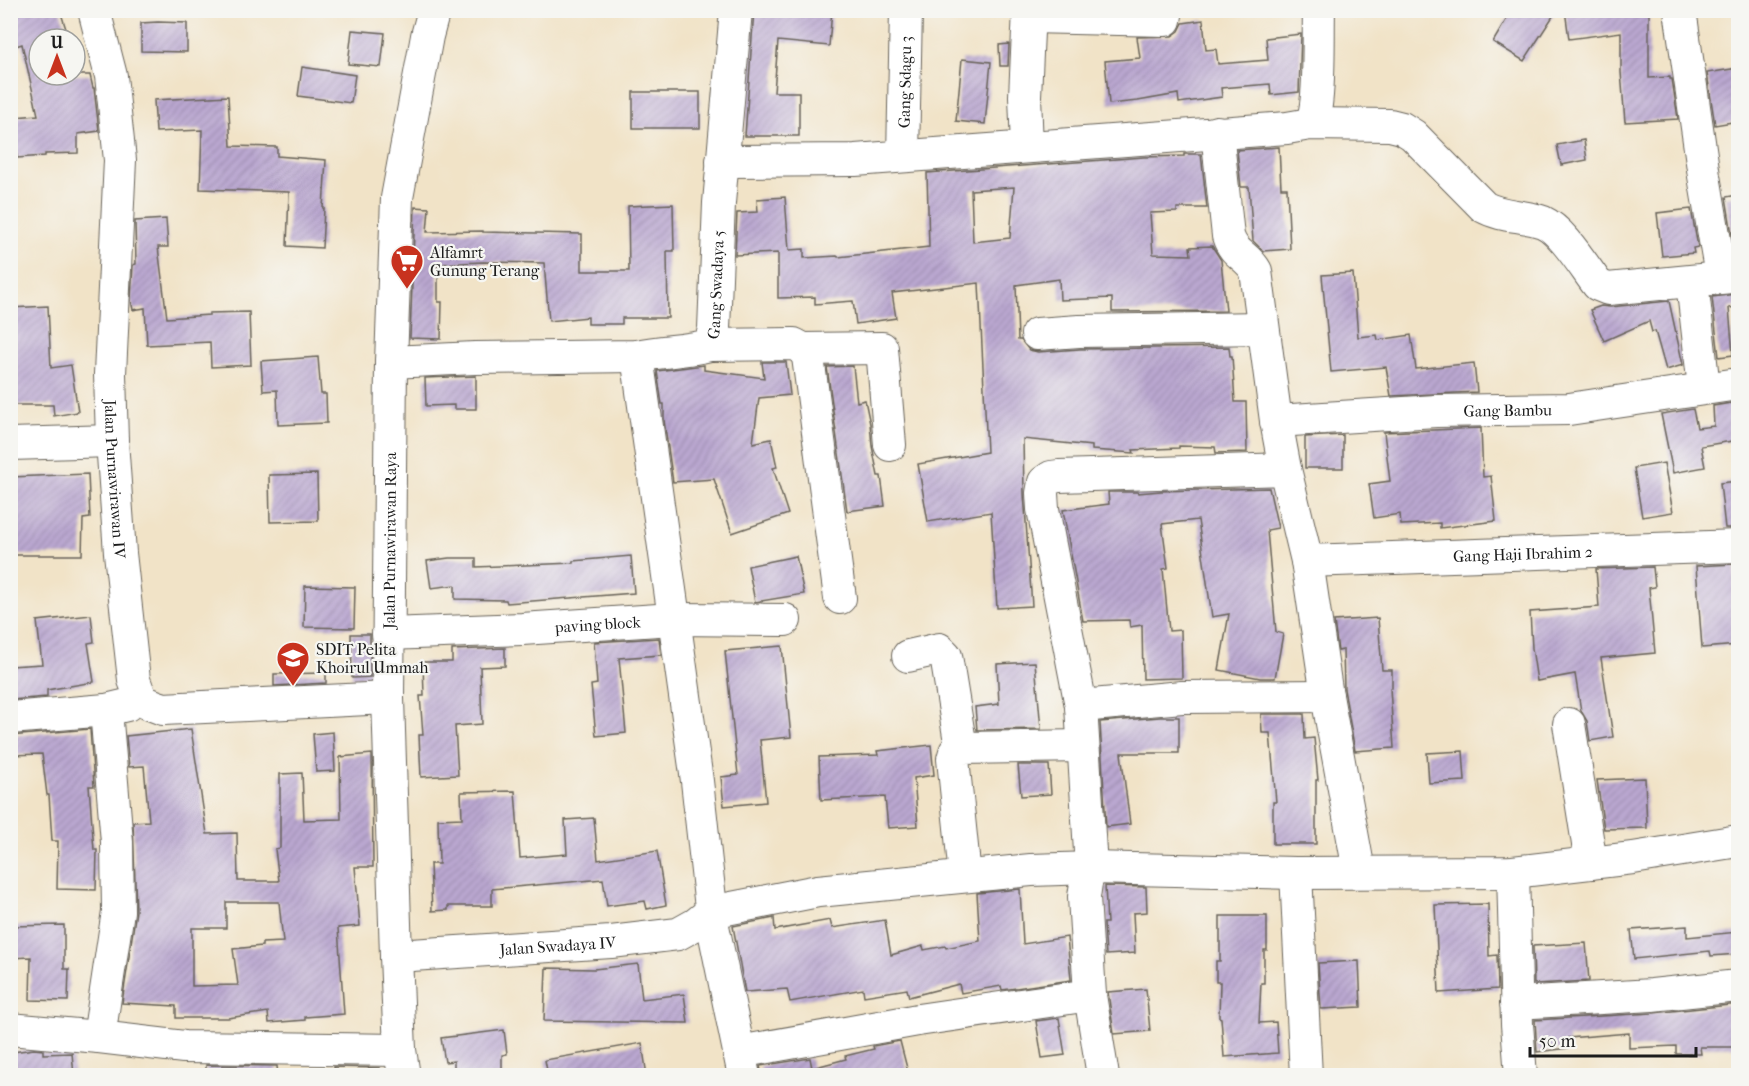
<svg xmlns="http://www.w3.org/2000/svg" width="1749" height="1086" font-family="'IM FELL French Canon',serif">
<defs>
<pattern id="building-hatch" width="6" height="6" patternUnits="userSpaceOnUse" patternTransform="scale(1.5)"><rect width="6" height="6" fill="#baa7d0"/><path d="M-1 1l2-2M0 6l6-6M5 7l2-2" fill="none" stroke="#9f8fb2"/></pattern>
</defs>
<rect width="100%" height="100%" fill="#f6f6f2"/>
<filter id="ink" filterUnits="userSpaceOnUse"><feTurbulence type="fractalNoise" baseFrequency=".0167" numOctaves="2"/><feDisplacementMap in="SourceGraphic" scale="12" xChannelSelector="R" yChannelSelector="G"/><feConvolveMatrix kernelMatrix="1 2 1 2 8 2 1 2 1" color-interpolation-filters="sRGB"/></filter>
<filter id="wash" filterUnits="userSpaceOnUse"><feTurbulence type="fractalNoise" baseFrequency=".008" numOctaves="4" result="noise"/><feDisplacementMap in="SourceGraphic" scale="24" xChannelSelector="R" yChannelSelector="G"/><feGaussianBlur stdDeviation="1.35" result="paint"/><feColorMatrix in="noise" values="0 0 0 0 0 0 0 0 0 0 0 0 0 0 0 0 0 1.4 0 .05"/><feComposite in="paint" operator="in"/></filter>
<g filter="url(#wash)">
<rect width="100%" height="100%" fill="#f1e3c7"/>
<g id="blocks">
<g fill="url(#building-hatch)" fill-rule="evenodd">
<polygon points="10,10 60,10 66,29 39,38 39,75 90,75 93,88 94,88 99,131 78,134 78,153 45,154 45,156 17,158 15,117 38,115 22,44 10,48"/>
<polygon points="754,10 832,10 829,46 778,41 774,92 799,92 799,136 745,136"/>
<polygon points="1512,10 1557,10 1524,61 1493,42"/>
<polygon points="1565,10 1649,10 1649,78 1670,77 1670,79 1672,79 1678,119 1625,122 1621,72 1621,32 1569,39"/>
<polygon points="1203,20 1206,50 1216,49 1218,64 1268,60 1266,38 1301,34 1299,92 1271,95 1270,84 1221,88 1222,97 1179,103 1178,94 1138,101 1109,104 1105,61 1140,58 1137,37 1172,36 1179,31 1183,23"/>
<polygon points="158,22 187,23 187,52 141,51 141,23"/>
<polygon points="352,30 385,33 381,67 348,64"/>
<polygon points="1009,44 1008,66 1000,66 999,45"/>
<polygon points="962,59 991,62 985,124 956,121"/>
<polygon points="302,67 355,75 351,103 298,96"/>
<polygon points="1738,68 1738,121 1715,125 1707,73"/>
<rect x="633" y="92" width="67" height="36"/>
<polygon points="228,96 231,146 277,147 277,156 326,160 323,208 324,208 322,248 287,246 289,192 200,189 202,130 156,132 154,100"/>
<polygon points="1584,140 1587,160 1561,165 1557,145"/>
<polygon points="1279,147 1281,188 1287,188 1290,249 1263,251 1253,241 1249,187 1241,187 1237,150"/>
<path d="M1184,154h17l6,54h-30v4l-27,1 3,41 38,1 -1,-8 22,-1 9,14 5,51 -114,1v-14l-52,2 -1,-21 -43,6 2,55h3l8,10 9,2 42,-3 149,-2 1,9h2l3,46h11l1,50 -31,1 -1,-6 -36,-1v2l-46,2 1,3 -42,-3v-4l-69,-7 1,55 8,112 -35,2 -6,-96 -63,10 -10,-58 69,-12 -8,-169 -87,10 4,25 -40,6 -3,-23 -38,3v-7l-37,1v-45l-43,2 2,-42 21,-1 -1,-13 28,-2 4,53 15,-1v9l33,-2 1,1 91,-10 -2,-74 217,-16 40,-1zM1014,187l-4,51 -37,4 -2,-52z"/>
<polygon points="1738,195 1738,239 1733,240 1726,197"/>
<polygon points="673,204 674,251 667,251 668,318 622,318 622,324 588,324 588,317 549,321 544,263 483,262 438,264 438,302 442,302 441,339 410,338 415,207 429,208 427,232 483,231 483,232 582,234 582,271 629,271 628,206"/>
<polygon points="1691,209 1698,247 1693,248 1694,253 1662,256 1657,213"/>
<polygon points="166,219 168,247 158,247 167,318 209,315 209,313 249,312 251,365 211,367 210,342 147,345 145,308 133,310 131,300 133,265 136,264 135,221"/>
<polygon points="1353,273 1358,337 1377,335 1378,340 1411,335 1416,369 1474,363 1477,392 1391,396 1386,367 1331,372 1322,275"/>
<polygon points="1736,294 1738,307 1729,308 1733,355 1719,357 1712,297"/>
<polygon points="1669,301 1683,365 1666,370 1655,331 1652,332 1649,321 1604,341 1590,310 1601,306 1610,307"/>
<polygon points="48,306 51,368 71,365 78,412 54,416 53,405 12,405 11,378 13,378 10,308"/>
<polygon points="318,357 321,394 326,394 327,423 278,425 277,390 263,391 261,361"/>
<polygon points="762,362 786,362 790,395 759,398 753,443 771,439 777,467 773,468 788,514 732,533 714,479 673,482 664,420 664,404 662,404 657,371 704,365 704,370 764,378"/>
<polygon points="853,366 857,402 865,400 870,424 872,446 878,476 881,476 885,506 847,511 827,367"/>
<polygon points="476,376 476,409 454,409 454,405 426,406 425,378"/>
<polygon points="1738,402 1738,440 1701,446 1705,467 1673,473 1661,414 1693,409 1697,428 1714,426 1713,406"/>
<polygon points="1481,428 1483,477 1491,476 1496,521 1440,528 1440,523 1401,525 1400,514 1374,518 1369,484 1390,481 1384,432"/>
<polygon points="1343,435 1343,468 1305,468 1305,437"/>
<polygon points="1664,463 1673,512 1642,517 1634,468"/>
<polygon points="88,474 90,518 83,519 82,555 10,555 10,477"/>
<polygon points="317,474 318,521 270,522 269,475"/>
<polygon points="1738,481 1738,528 1725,528 1720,483"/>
<polygon points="1269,488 1278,528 1267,530 1276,632 1283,634 1275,678 1260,678 1219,670 1229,614 1212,617 1198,520 1162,524 1168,568 1163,569 1169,631 1181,630 1182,678 1143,679 1142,625 1130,627 1129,620 1083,621 1063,510 1109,504 1108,492 1138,492 1138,493 1161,491"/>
<polygon points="631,556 634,593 507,603 506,600 455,599 455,585 431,588 427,561 449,558 476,558 476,567 573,563 573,561"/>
<polygon points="796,556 804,594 755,602 748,566"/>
<polygon points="1735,564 1738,645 1702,648 1696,566"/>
<polygon points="1653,567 1655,587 1649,588 1655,653 1601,658 1613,737 1590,741 1587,721 1581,711 1575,674 1537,681 1532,648 1530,612 1599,607 1596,569"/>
<polygon points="305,586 355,587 354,628 304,627"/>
<polygon points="91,615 94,642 88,643 94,682 47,690 47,697 10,700 10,666 42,664 37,621"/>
<polygon points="1378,618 1382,670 1392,670 1392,688 1390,688 1394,748 1355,751 1344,689 1343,650 1338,651 1334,621"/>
<polygon points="351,634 370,634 370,677 352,678"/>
<polygon points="659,638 661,655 619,658 626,733 596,736 591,685 597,684 594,642"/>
<polygon points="782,646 791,737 760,740 766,802 724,806 721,777 738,775 725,651"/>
<polygon points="505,648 505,666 480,667 482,724 455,726 458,775 421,777 419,735 423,735 420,696 424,696 423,662 452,662 452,650"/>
<polygon points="1035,662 1041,729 977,730 975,707 999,704 997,664"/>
<polygon points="326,673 326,683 274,686 274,674"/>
<polygon points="1261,714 1304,714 1305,739 1314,738 1318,780 1316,780 1316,844 1273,844 1273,802 1276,802 1270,733 1262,733"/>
<polygon points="1160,717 1179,717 1179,753 1121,753 1130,824 1106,827 1100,722"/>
<polygon points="90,729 94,786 89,786 94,850 97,850 96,890 57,889 58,841 52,841 49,795 47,795 42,754 10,755 10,736"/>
<path d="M191,729l16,105 30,-1 1,48h41l-4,-32 5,-1v-74l22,-1 2,47 37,-1 -1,-62 32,-3 1,113h-18l5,59 -22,2 6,86 -39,3v3l-36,3 -1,-11 -40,6h-52v-12l-54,-3 14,-92 -3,-89 16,-1 -5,-55 -15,1 -3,-31zM226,902h53l4,40 -21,1v3l-29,3 5,36 -46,1v-58h34z"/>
<polygon points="333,732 335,771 316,772 313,734"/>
<polygon points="931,745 934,775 914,778 918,826 888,828 885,797 821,800 819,757 878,755 877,751"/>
<polygon points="1463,751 1465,781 1429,783 1427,753"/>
<polygon points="1018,765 1049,765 1051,794 1021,796"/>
<polygon points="1645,778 1647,828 1604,829 1597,780"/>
<polygon points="515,791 520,858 567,854 565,820 594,818 598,860 657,851 666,905 647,909 645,901 607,906 603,879 492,889 492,906 448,906 448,910 432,911 430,864 439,864 438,819 462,818 461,792"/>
<polygon points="1105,886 1146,887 1147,912 1133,913 1135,953 1106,955 1104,923 1107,923"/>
<polygon points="1020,889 1023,944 1067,937 1071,980 1002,990 1001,986 961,993 959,984 909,997 907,989 864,996 863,989 790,1002 787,989 745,992 733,926 774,918 775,930 830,920 832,928 885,920 891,955 923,946 924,950 945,946 946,948 980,941 977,893"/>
<polygon points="1488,904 1489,956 1497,955 1498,989 1439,993 1435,905"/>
<polygon points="1220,916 1267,916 1267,950 1264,950 1264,983 1261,983 1259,1023 1276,1022 1278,1053 1224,1057 1221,1018 1219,1017 1220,982 1216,982 1216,961 1220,961"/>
<polygon points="64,925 64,969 69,969 68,1001 30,1000 31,957 10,958 10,926"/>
<polygon points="1687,926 1687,937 1738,932 1738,954 1711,956 1710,951 1634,959 1631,930"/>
<polygon points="1586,943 1589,981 1534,984 1533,946"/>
<polygon points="1359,961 1361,1007 1321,1009 1318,963"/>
<polygon points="638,964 642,999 684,994 688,1023 544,1021 546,968 594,969"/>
<polygon points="1146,989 1150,1031 1114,1034 1108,992"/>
<polygon points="1730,1005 1738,1005 1738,1047 1700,1047 1701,1054 1676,1054 1676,1046 1629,1048 1629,1033 1568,1038 1569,1048 1537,1052 1535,1020 1653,1013"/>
<polygon points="1059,1018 1065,1055 1042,1058 1036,1021"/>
<polygon points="504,1030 507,1054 502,1055 502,1076 454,1076 454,1061 445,1062 441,1038"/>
<polygon points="900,1041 909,1076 762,1076 760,1066 810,1058 812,1068 846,1059 845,1056 874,1049 873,1046"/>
<polygon points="642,1043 647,1076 548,1076 545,1060"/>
<polygon points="34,1049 43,1050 43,1054 72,1053 74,1076 15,1076 13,1052"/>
<polygon points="206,1065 277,1066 278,1076 206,1076"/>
<polygon points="334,1067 380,1068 380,1076 335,1076"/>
</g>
</g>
</g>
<g filter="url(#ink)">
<use href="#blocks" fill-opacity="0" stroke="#676258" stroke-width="1.5"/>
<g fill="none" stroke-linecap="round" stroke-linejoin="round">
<g stroke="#676258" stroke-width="34">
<g id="minor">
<path id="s1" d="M94,10l17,66 9,84 -10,214 2,67 8,112 14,127 8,21 21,8 225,-11"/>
<polyline points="1680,10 1704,176 1719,264 1723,273 1731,277 1738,276"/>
<polyline points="1028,17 1165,20 1167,10"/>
<path d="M1310,124c11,-9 8,-94 9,-114"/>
<path d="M1217,132l11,104c6,19 19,19 28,35l20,150 9,48 22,92 20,135 32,175"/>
<polyline points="1027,147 1025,96 1029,10"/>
<path id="s2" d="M903,156l3,-146"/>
<path d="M722,161l133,-1 432,-32 23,-4 80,1 12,3 11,7 71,72c18,10 40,8 59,15 20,9 41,45 55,63l10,4 123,-12"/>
<polyline points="1692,282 1704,388"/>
<polyline points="1037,334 1079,331 1263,328"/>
<polyline points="710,345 794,344 803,349 882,348 890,445"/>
<polyline points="803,349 808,357 840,598"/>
<polyline points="637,356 697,781 713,926 744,1076"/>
<path id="s3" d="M391,362l84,-4 162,-2c24,-5 49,-5 73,-11l4,-16 5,-126 17,-193"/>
<path id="s4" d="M1276,421l160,-10 133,-2 169,-25"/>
<polyline points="10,444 112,441"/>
<path id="s5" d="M1307,561l431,-15"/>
<path id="s6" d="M388,634l134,-5 151,-10 112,1"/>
<polyline points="908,656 939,649 946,656 961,748"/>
<polyline points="1081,706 1182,697 1327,696"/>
<polyline points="10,718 106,710 127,705"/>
<polyline points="1569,724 1591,863"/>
<polyline points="1513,872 1517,1024 1521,1076"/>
<polyline points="1296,873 1306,1076"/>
<polyline points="965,876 953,759 955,752 961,748 1083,746"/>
<path id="s7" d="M396,956l215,-14 67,-8 18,-10 15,-12 107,-21 213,-21 60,-2 205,5 217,-1 120,-14 105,-17"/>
<polyline points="1516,1003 1652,995 1738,986"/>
<polyline points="10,1029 99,1037 184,1047 400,1050"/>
<polyline points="99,1037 118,911 117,842 106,710"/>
<polyline points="739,1052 918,1020 1090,995"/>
<path id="s8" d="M404,1076l-4,-26 -4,-94 -8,-258 3,-336 6,-164 30,-162 7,-26"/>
<polyline points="1103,1076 1090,995 1084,897 1086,883 1091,868 1081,706 1043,509 1042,493 1044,482 1051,477 1059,476 1285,469"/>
</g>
</g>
<use href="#minor" stroke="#fff" stroke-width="32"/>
</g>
</g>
<defs>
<g id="supermarket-pin" transform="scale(1.725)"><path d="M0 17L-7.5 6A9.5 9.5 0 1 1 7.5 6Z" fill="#c8321e" stroke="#f6f6f2"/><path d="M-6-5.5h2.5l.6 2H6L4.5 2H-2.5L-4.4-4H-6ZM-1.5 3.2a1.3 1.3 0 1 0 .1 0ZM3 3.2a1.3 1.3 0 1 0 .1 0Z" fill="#fff"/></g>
<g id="school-pin" transform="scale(1.725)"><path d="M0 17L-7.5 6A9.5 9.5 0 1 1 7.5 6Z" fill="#c8321e" stroke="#f6f6f2"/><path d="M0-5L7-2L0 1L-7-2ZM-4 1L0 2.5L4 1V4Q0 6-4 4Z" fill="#fff"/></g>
</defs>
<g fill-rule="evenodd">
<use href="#supermarket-pin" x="407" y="261"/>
<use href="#school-pin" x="293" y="658"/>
</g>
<g text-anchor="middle" stroke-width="4.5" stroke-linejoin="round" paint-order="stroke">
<g font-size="16" fill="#1c1c1c" stroke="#f6f6f2">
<text dy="6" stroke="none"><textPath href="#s2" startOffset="74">Gang Sdagu 3</textPath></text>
<text dy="6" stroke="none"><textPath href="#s3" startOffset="381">Gang Swadaya 5</textPath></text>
<text dy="6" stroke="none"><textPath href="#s4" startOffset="232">Gang Bambu</textPath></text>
<text dy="6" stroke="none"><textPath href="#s1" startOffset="472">Jalan Purnawirawan IV</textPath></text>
<text dy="6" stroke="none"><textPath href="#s8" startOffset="536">Jalan Purnawirawan Raya</textPath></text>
<text dy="6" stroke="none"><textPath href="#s5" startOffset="216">Gang Haji Ibrahim 2</textPath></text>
<text dy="6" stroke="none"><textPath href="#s6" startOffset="210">paving block</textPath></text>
<text dy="6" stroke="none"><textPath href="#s7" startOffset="162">Jalan Swadaya IV</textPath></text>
</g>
<g font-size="16" fill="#1c1c1c" stroke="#f6f6f2" text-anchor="start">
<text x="430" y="258">Alfamrt<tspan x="430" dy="18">Gunung Terang</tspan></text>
<text x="316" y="655">SDIT Pelita<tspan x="316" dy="18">Khoirul Ummah</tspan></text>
</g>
</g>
<rect width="1749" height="1086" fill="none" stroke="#f6f6f2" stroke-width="36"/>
<g transform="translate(57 57)"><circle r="28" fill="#f6f6f2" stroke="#9f9f9c" stroke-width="1.5"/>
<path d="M0-4.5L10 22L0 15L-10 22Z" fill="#c8321e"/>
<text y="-9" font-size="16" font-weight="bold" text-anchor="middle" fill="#1c1c1c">U</text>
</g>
<path d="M1530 1047v9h166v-9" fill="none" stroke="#1c1c1c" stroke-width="3"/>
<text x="1539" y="1047" font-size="18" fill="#1c1c1c" stroke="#f6f6f2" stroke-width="4.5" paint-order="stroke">50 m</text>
</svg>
